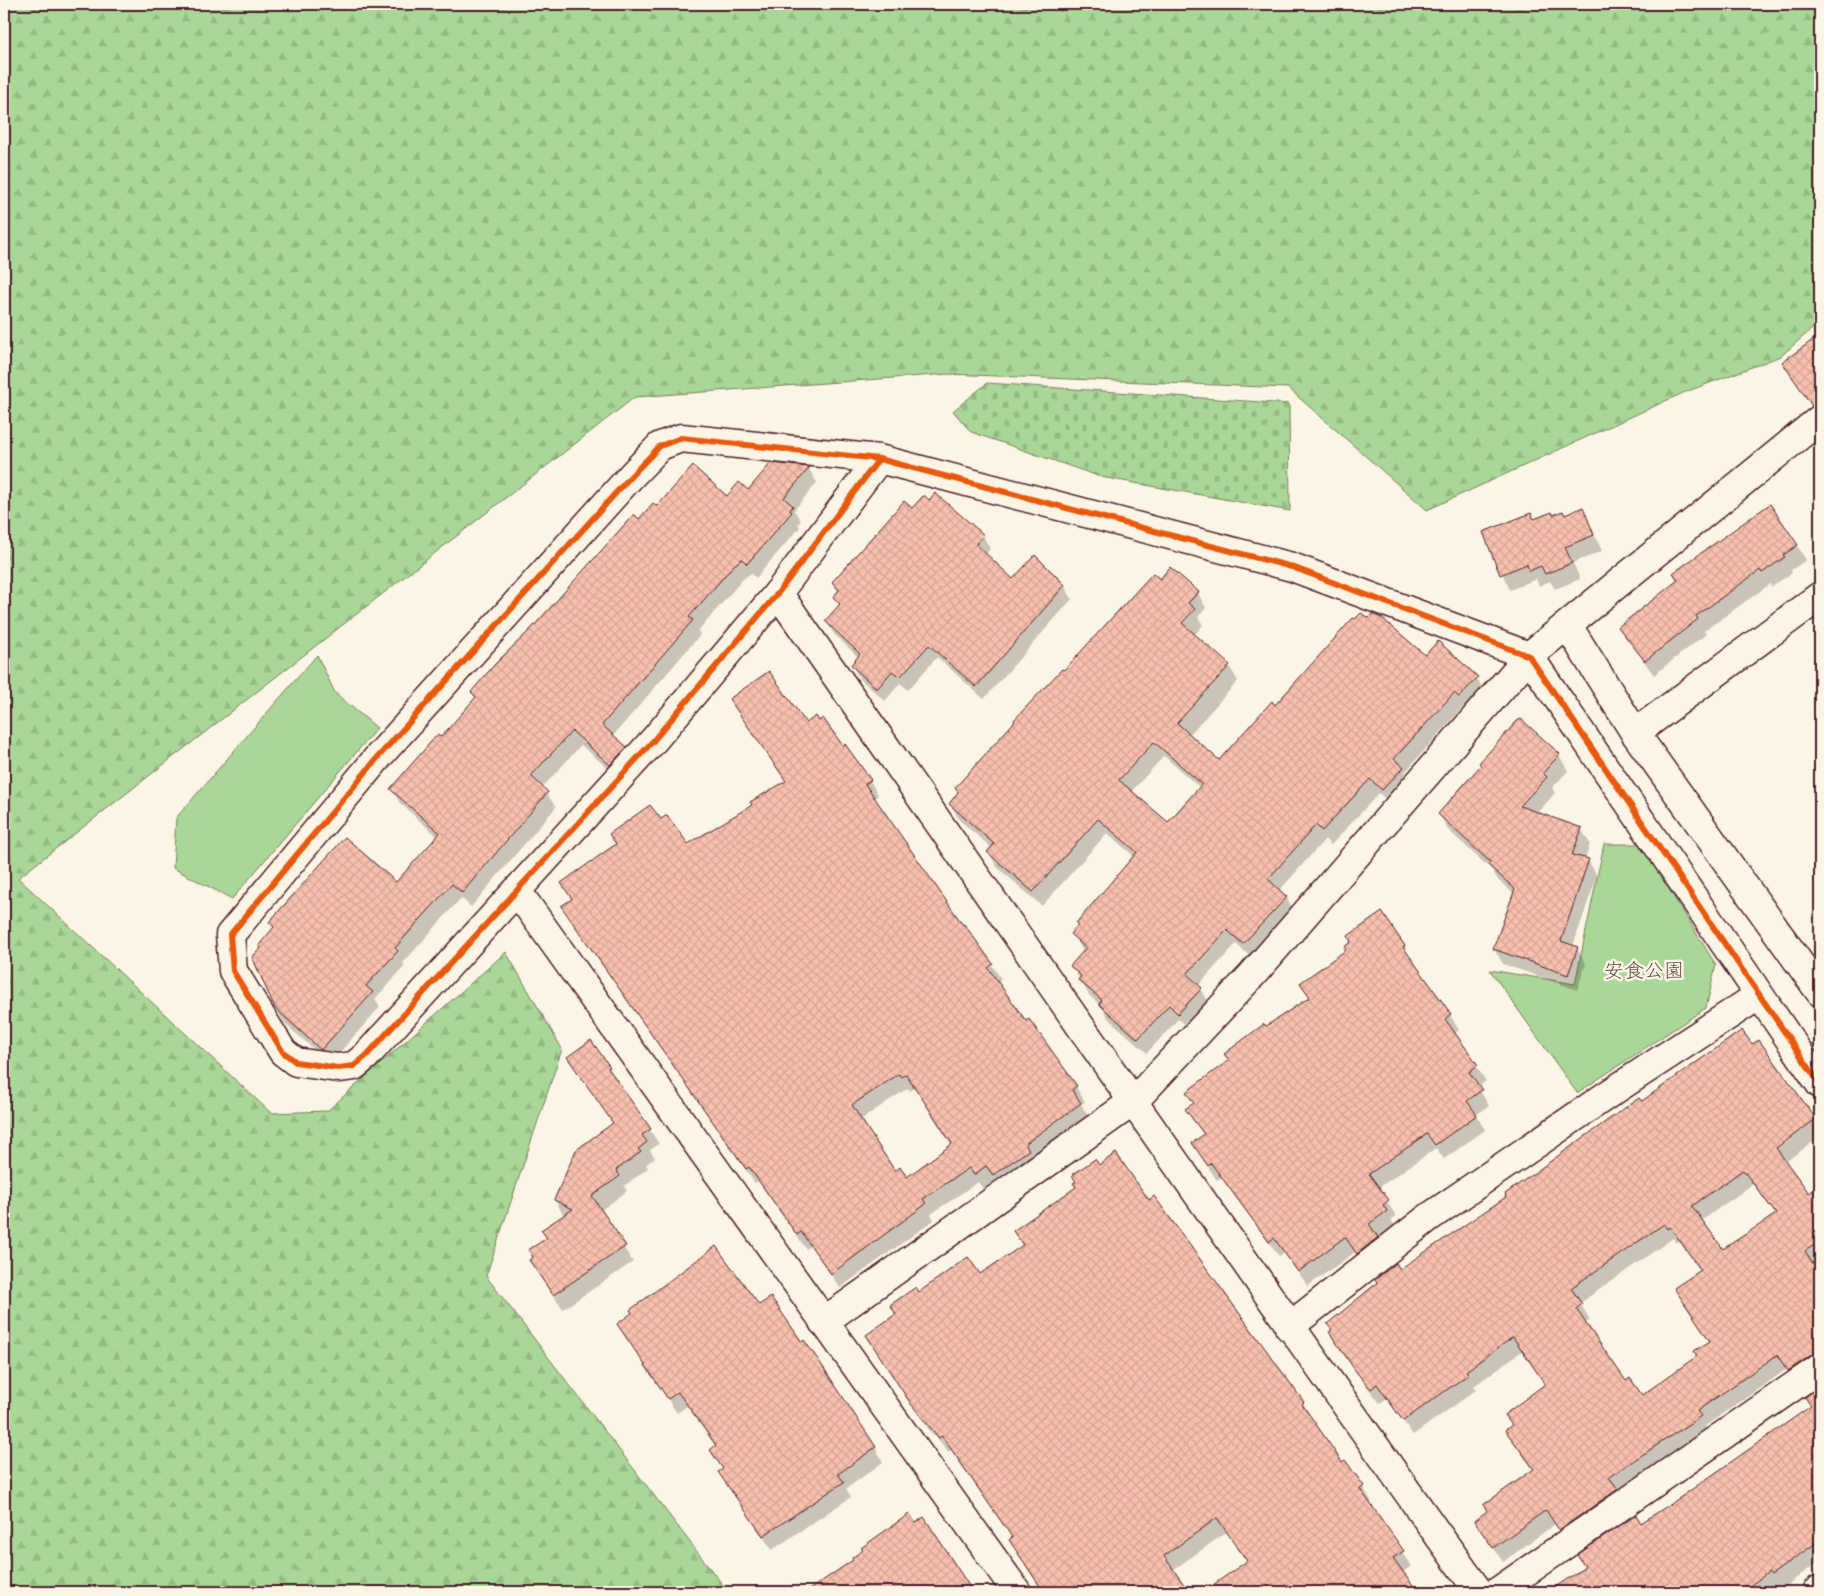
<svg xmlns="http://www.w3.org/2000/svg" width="1824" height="1596" font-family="Caveat,'Klee One',sans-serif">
<defs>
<pattern id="forest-firs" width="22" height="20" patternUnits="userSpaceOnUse" patternTransform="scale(1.25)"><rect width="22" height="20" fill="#a9d797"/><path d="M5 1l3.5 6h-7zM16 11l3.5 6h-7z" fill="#93b882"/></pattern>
<pattern id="cemetery-stones" width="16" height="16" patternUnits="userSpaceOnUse" patternTransform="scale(1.25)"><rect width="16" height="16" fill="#a9d797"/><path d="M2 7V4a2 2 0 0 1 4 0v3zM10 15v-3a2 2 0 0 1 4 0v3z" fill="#93b882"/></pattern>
<pattern id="building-cross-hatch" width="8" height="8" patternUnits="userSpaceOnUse" patternTransform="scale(1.25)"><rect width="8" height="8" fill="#f8c0ad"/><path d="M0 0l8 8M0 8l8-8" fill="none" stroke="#d6a595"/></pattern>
</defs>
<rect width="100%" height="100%" fill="#fcf5e5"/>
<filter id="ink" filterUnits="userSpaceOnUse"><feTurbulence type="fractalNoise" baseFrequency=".02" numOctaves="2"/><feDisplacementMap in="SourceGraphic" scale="10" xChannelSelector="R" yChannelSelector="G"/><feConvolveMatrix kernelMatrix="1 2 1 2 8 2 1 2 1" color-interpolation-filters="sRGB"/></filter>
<g filter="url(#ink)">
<polygon fill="url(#forest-firs)" stroke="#7a7b61" points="4,4 1820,4 1820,322 1781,356 1683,393 1427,510 1288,388 948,374 635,397 18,878 271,1113 327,1111 506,952 562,1049 486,1276 728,1592 4,1592"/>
<polygon fill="url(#cemetery-stones)" stroke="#7a7b61" points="987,383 1289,404 1290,511 1101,477 971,432 953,411"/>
<g fill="#a9d797" stroke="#7a7b61">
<polygon points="317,655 335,693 377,728 232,899 173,868 176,818"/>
<polygon points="1604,844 1641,844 1716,965 1706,1008 1577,1093 1490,970 1575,984"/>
</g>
<g fill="#0003" fill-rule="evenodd">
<polygon points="1820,337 1820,418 1783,363"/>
<polygon points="772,465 809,469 817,483 794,510 801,521 798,524 800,527 756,578 751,573 742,580 698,631 700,635 613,736 626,747 634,762 619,778 581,745 542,788 556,807 471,907 461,898 403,963 405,966 375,999 380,1007 330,1063 284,1023 276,1008 262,949 274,928 271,923 396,884 438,837 400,803 391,789 441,739 476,699 472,692 639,521 657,508 727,498 748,492"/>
<polygon points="1583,509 1602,551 1573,563 1580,579 1555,589 1550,581 1539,586 1536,579 1510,590 1484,533 1534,520 1565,516"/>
<polygon points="912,510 983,536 990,549 985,555 1013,581 1064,585 1072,599 984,699 937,657 908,690 900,683 885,701 860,679 852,666 859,658 834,634 826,621 840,607 834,597 839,592 833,583"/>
<polygon points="1797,545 1806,560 1791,570 1792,573 1771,587 1770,584 1704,631 1706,634 1654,675 1619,627"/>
<path d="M1160,580l38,13 8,15 -8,9 5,8 -9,10 35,31 9,15 -49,54 30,27 56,-56 150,-49 52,21 8,15 -16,19 -6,-5 -58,65 6,11 -19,22 -13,-12 -48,52 -6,-6 -46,52 7,6 9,15 -43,46 -16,-14 -38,42 12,18 -22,24 -10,-9 -31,34 -38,-34 -7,-12 -13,-12 -17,-29 12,-14 -12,-18 63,-77 -28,-24 -65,73 -45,-39 -8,-15 3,-4 -33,-28 -8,-16 113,-132zM1164,756l36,32 -32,36 -37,-32z"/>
<path d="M731,699l75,25 64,57 8,14 -4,4 88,128 30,38 9,14 -4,3 29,40 2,-1 48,66 9,15 -4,2 8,14 -87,71 -6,-9 -13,9 -5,-7 -47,32 3,6 -94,68 -29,-42 -5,3 -48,-68 -3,2 -192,-276 98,-86 27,24 65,-39 34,-24zM908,1088l2,3 5,-3 37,58 -45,33 -12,-6 -35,-53z"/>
<polygon points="1521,721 1559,755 1568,771 1552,788 1555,793 1537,813 1581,829 1590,844 1585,859 1588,860 1597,876 1573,946 1577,948 1586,964 1577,990 1503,964 1494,949 1514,894 1498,880 1492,870 1448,830 1439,814"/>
<polygon points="1404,946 1412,962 1450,1015 1459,1030 1454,1034 1486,1081 1478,1087 1489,1106 1476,1115 1485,1130 1444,1159 1436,1148 1378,1188 1396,1216 1391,1220 1395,1226 1377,1239 1386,1253 1366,1268 1355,1252 1308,1286 1284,1253 1279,1256 1221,1177 1217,1180 1202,1158 1193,1143 1204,1136 1187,1109 1195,1104 1230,1061 1265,1027 1310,998 1302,983"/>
<path d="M1758,1041l62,89v7l-35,25 24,33 11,-8v183l-23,15 -10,-16 -82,57 3,5 -139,113 -14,-20 -52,38 -27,-41 58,-50 -28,-40 6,-5 -7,-11 41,-30 -24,-34 -48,35 2,4 -63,45 -26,-37 -7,5 -12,-15 -38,-56 70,-61 241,-168zM1753,1184l23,31 -53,36 -22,-30zM1673,1238l3,5 3,-2 22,31 -16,31 25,39 -12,14 -56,40 -17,-14 -41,-58 6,-4 -10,-17z"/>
<polygon points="609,1068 659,1144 650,1150 655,1158 646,1164 648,1168 624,1186 627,1191 600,1211 633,1262 563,1309 539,1275 534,1257 564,1216 555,1200 614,1124 578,1072"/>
<polygon points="1099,1166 1148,1202 1154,1198 1303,1403 1311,1419 1342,1464 1363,1487 1372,1502 1369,1504 1411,1566 1403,1572 1417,1592 1205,1592 1247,1562 1227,1532 1173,1570 1188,1592 1060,1592 1051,1578 1039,1586 1010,1540 1013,1539 951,1450 948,1452 935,1435 933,1436 867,1336 897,1315 918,1293 980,1275 1023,1247 1014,1231 1077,1188"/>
<polygon points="759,1307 875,1447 883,1462 846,1489 851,1497 772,1550 720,1473 724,1470 711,1450 716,1447 687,1406 677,1413 618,1325"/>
<polygon points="1820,1388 1820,1561 1781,1589 1778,1586 1770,1592 1550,1592 1641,1525 1812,1406 1807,1397"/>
<polygon points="923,1519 971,1592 808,1592 865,1551"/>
</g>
<g fill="url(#building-cross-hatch)" stroke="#4a1f2b" fill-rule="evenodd">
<polygon points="1820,335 1820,404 1812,406 1782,362"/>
<polygon points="771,463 810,467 784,498 793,506 790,510 792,512 747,564 742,559 734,565 689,617 693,620 602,725 627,747 610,765 572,731 531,776 548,792 462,893 452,884 395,948 398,951 366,986 373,992 321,1050 275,1008 252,957 261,948 259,945 274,927 269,922 345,837 396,882 440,833 390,789 437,735 441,737 476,697 471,692 496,663 532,628 634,514 639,519 653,503 657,506 693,466 727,496 739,482 748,490"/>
<polygon points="935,493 984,535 976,544 1013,579 1035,555 1065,585 976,687 929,645 900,677 892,671 877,689 851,665 860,654 825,621 840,604 833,597 839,590 832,582 904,501 912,508 924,495 929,500"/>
<polygon points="1770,504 1798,545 1783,555 1785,557 1762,573 1760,570 1696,616 1698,619 1645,661 1618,627 1678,580 1673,573"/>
<polygon points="1583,507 1594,535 1565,547 1572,563 1545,574 1541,566 1529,571 1527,564 1500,575 1483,532 1531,513 1534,519 1552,512 1553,515 1563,511 1565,515"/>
<path d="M1170,567l29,25 -11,11 7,6 -13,14 48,42 -53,58 42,37 53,-59 3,4 78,-87 2,1 6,-6 7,5 4,-4 10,4 43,37 13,-14 40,36 -19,20 -5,-4 -60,66 10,8 -22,23 -12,-11 -48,52 -6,-6 -48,54 19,18 -44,47 -16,-14 -40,44 15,14 -24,26 -9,-9 -31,34 -39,-35 3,-4 -24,-20 3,-4 -11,-10 16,-18 -16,-14 8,-9 -2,-2 61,-71 -39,-33 -65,73 -46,-40 7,-8 -45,-40 9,-12 -3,-4 60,-67 -1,-1 48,-51 2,1 89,-97 7,6zM1154,742l48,42 -34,38 -49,-42z"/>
<path d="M769,671l37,52 10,-7 3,5 4,-3 20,28 2,-2 26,36 -6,4 98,141 1,-1 29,40 -5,4 38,53 3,-2 48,67 -5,4 9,13 -56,41 4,6 -36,25 -7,-9 -12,9 -5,-7 -46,31 3,5 -95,70 -30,-42 -4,3 -48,-68 -3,2 -185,-263 11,-7 -11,-16 55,-39 -7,-10 41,-29 11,14 6,-4 21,29 64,-39 -2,-3 36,-21 -57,-82zM899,1074l2,3 5,-3 46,70 -45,33 -7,-10 -5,4 -43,-66z"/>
<polygon points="1521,719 1560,754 1543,773 1547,777 1520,806 1582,828 1572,855 1589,859 1561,941 1578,947 1568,975 1493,949 1515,889 1488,865 1490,862 1438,814 1481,765 1479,763 1517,721"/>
<polygon points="1382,912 1405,946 1403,947 1451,1014 1445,1019 1478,1065 1469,1072 1482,1090 1467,1101 1477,1115 1435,1145 1427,1134 1369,1174 1389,1200 1383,1205 1387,1211 1369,1224 1378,1237 1357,1254 1345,1237 1298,1272 1274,1238 1269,1242 1211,1163 1208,1166 1192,1143 1204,1134 1185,1109 1194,1103 1186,1092 1229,1060 1224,1054 1264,1024 1266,1026 1310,997 1300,983 1346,950 1344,947 1351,942 1348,936"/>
<path d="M1742,1030l10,14 7,-4 57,79 -40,29 33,45 11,-8v56l-15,10 15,23v79l-9,2 -23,16 -11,-16 -80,56 4,5 -92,61 9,12 -59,41 -13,-20 -53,38 -19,-27 13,-10 -4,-6 51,-36 -29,-39 7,-5 -8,-10 41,-31 -32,-47 -47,34 3,3 -66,47 -26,-37 -6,5 -14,-16 -28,-41 3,-2 -5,-6 50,-41 -2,-3 21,-17 4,6 106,-72 -1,-3 110,-79 24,-17 3,3zM1743,1170l33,44 -53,35 -31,-43zM1664,1224l3,5 3,-2 31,43 -27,18 36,53 -16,10 3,5 -55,39 -12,-17 -4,3 -50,-72 6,-5 -11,-16z"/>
<polygon points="591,1040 610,1067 608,1068 651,1129 642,1135 647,1142 638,1149 641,1152 616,1170 620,1176 592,1196 626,1246 553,1295 529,1260 533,1257 528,1250 547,1238 541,1230 573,1209 554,1200 576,1150 613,1123 567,1057"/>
<polygon points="1116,1153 1149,1200 1154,1196 1304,1402 1302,1404 1342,1462 1345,1460 1364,1486 1360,1489 1404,1551 1393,1558 1418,1592 1203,1592 1247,1561 1217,1518 1164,1556 1189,1592 1044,1592 1009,1540 1012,1537 942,1436 939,1438 911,1404 866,1335 896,1314 890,1305 916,1287 919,1292 968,1257 980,1274 1023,1245 1013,1231 1076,1187 1073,1183 1076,1182 1072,1175 1095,1159 1099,1165"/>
<polygon points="716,1246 759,1305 771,1297 802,1342 804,1340 819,1361 876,1447 838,1474 844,1482 763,1536 718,1472 723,1469 710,1450 716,1445 678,1392 668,1399 617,1324 632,1313 630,1310"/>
<polygon points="1820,1387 1820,1540 1771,1575 1769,1572 1741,1592 1548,1592 1585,1567 1577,1555 1636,1515 1641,1523 1678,1499 1811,1406 1805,1397"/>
<polygon points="909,1514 916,1523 924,1517 973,1592 806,1592 853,1560 852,1558 863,1550 861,1548"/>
</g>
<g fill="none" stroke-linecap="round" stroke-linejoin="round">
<g stroke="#4a1f2b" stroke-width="31">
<g id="minor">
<polyline points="879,459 778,593 653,741 366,1056 354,1066 338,1068 296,1062 283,1052 233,971 230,935 379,756 632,475 660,446 681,438 879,459 1292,567 1529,656 1820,1084"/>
<path d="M778,593c234,333 464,669 701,999"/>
<polyline points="1568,626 1635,733 1820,992"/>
<polyline points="1635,733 1820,596"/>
<polyline points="517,891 1017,1592"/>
<polyline points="823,1322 1134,1101 1253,974 1529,656 1820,419"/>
<polyline points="1289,1327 1428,1218 1607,1095 1758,996"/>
<polyline points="1497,1592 1820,1368"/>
<polyline points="1816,1592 1820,1589"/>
</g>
</g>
<use href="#minor" stroke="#fcf5e5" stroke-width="28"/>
<g stroke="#fcf5e5" stroke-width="9">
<polyline id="cycleway" points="879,459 778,593 653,741 366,1056 354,1066 338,1068 296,1062 283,1052 233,971 230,935 379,756 632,475 660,446 681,438 879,459 1292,567 1529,656 1820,1084"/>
</g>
<use href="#cycleway" stroke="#e8590c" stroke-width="6"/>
</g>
</g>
<g text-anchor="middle" stroke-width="5" stroke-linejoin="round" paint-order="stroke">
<g font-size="20" fill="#624d46" stroke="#fcf5e5">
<text x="1644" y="977">安食公園</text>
</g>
</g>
<rect width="1824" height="1596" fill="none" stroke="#fcf5e5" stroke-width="20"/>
<rect x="10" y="10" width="1804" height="1576" fill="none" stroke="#4a1f2b" stroke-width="2" filter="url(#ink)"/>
</svg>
